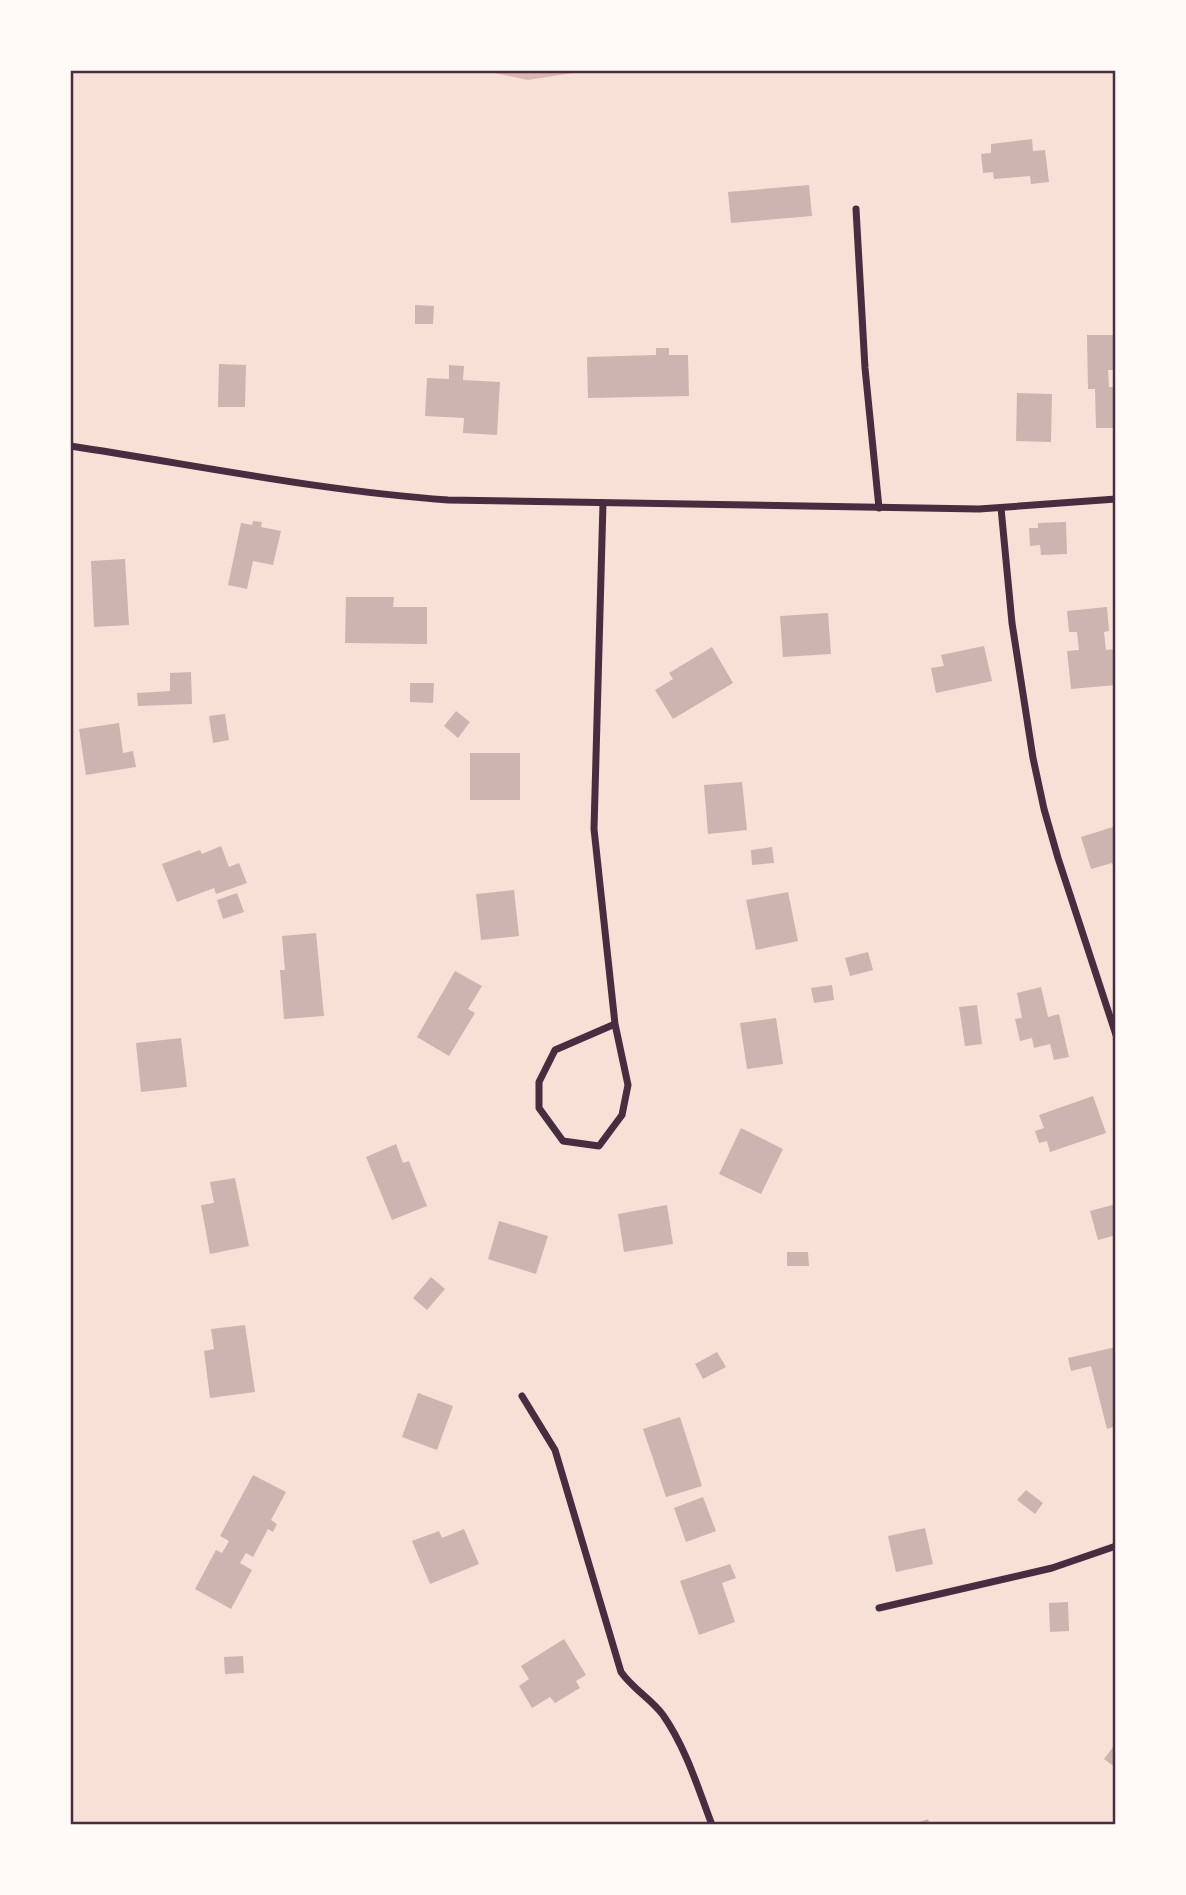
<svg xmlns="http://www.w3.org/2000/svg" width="1186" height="1895" font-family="'Playfair Display',serif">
<rect width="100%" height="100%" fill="#f7e1d7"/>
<polygon fill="#dcb8b0" points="481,70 592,70 528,80"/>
<g fill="#ccb4b1">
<polygon points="1032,139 1033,151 1045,150 1049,182 1031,184 1030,176 994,179 993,172 983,173 981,154 991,153 991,144"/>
<polygon points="809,185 812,216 731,223 728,192"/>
<polygon points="415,305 434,306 433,324 415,324"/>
<polygon points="1087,335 1116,335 1116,370 1108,370 1109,387 1116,387 1116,428 1096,428 1095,389 1088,389"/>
<polygon points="656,348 669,348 669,355 688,355 689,396 588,398 587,357 656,355"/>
<polygon points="219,364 246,365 245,407 218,407"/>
<polygon points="449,365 464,366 463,380 500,382 497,435 463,433 464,418 425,416 427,378 449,379"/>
<polygon points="1017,393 1052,394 1051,442 1016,441"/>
<polygon points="253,521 262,522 261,527 281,531 273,565 253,561 247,589 228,585 241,523 252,525"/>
<polygon points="1066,522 1067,554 1041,555 1040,545 1030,546 1029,528 1038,528 1038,523"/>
<polygon points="125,559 129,625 94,627 91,561"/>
<polygon points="346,597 394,597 393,607 427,607 427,644 345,643"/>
<polygon points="1107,607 1109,631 1104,632 1106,650 1116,649 1116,685 1071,689 1067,651 1079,650 1077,632 1069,632 1067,611"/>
<polygon points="828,613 831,654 783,657 780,616"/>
<polygon points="984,646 992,681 936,693 931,668 944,666 941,655"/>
<polygon points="712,647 733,683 673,719 655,690 673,679 669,673"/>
<polygon points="191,672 192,704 138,706 137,693 170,691 170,673"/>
<polygon points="410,683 434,683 433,703 410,702"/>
<polygon points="456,711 470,722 458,738 444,726"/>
<polygon points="225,714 229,740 213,743 209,716"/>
<polygon points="119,723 123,753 133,751 136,767 86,775 79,729"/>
<rect x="470" y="753" width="50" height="47"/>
<polygon points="742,782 747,830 708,834 704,785"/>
<polygon points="1116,826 1116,872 1112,863 1091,869 1081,837"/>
<polygon points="221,846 229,867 239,863 247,883 216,894 214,888 177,902 162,864 200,850 202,854"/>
<polygon points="772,847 774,863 752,865 751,850"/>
<polygon points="514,890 519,936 481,940 476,894"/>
<polygon points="788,892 798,941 756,950 746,900"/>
<polygon points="237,893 244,912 223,919 217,900"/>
<polygon points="316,933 324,1016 284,1019 280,970 285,970 282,936"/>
<polygon points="868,952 873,970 850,976 845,958"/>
<polygon points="455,971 482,986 468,1009 475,1013 449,1056 417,1037"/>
<polygon points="832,985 834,1000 814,1003 811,988"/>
<polygon points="1041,987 1048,1017 1059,1014 1069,1057 1054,1060 1050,1044 1034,1048 1032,1038 1020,1041 1015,1019 1022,1018 1017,993"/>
<polygon points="977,1005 982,1044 965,1046 959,1007"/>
<polygon points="776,1018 783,1064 747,1069 740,1023"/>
<polygon points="181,1038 187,1087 141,1092 136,1043"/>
<polygon points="1093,1096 1106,1133 1050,1152 1047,1141 1039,1143 1035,1131 1044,1128 1039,1115"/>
<polygon points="741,1128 783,1149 761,1194 719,1174"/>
<polygon points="396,1144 403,1163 409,1161 427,1206 392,1220 366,1157"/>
<polygon points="235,1178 249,1246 210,1254 201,1205 214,1203 210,1182"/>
<polygon points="1116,1204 1116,1235 1098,1240 1090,1211"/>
<polygon points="667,1205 673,1244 624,1252 618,1214"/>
<polygon points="499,1221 548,1236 536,1274 488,1259"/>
<polygon points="787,1252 808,1252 809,1266 787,1266"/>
<polygon points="431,1277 445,1289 427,1310 413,1298"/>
<polygon points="245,1325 255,1392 210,1398 204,1351 214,1349 211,1329"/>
<polygon points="1116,1347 1116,1426 1107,1429 1091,1366 1071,1371 1068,1358"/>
<polygon points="717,1352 726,1367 703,1379 695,1364"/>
<polygon points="418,1393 453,1406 437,1450 402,1437"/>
<polygon points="680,1417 702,1486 666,1497 643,1429"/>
<polygon points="253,1475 286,1492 271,1520 277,1524 273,1532 268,1529 253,1557 246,1553 240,1563 252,1570 231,1609 195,1589 216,1550 222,1553 229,1541 220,1536"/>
<polygon points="1026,1490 1043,1503 1035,1514 1017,1500"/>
<polygon points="703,1497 716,1531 686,1542 674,1508"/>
<polygon points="925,1528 933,1564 896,1572 888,1536"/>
<polygon points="464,1529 479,1564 430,1584 412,1541 439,1531 442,1538"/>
<polygon points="730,1564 736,1578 722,1583 735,1622 699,1635 680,1581"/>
<polygon points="1068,1602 1069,1631 1050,1632 1049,1603"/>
<polygon points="564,1639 586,1675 576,1681 580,1688 555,1703 550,1697 532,1708 519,1686 529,1679 521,1666"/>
<polygon points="243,1656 244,1673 225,1674 224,1657"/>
<polygon points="1116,1743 1116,1768 1104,1759"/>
<polygon points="928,1819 930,1825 911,1825"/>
</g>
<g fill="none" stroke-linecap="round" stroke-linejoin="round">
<g stroke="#4a2c40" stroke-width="7">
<polyline points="856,209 865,368 879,508"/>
<path d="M70,446c126,19 251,45 378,54l531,9 137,-10"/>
<polyline points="603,503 594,829 615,1024 628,1085 622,1115 599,1146 563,1141 539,1108 539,1082 555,1050 615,1024"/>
<polyline points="1001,508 1012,623 1033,758 1044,809 1058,858 1116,1035"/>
<path d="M522,1396l33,54 66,222c12,17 30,27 42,43 23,33 35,73 49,110"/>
<polyline points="879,1608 1052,1568 1116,1546"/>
</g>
</g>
<rect width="1186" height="1895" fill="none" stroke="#fffaf5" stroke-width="144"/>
<rect x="72" y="72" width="1042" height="1751" fill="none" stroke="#4a2c40" stroke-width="2.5"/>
</svg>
